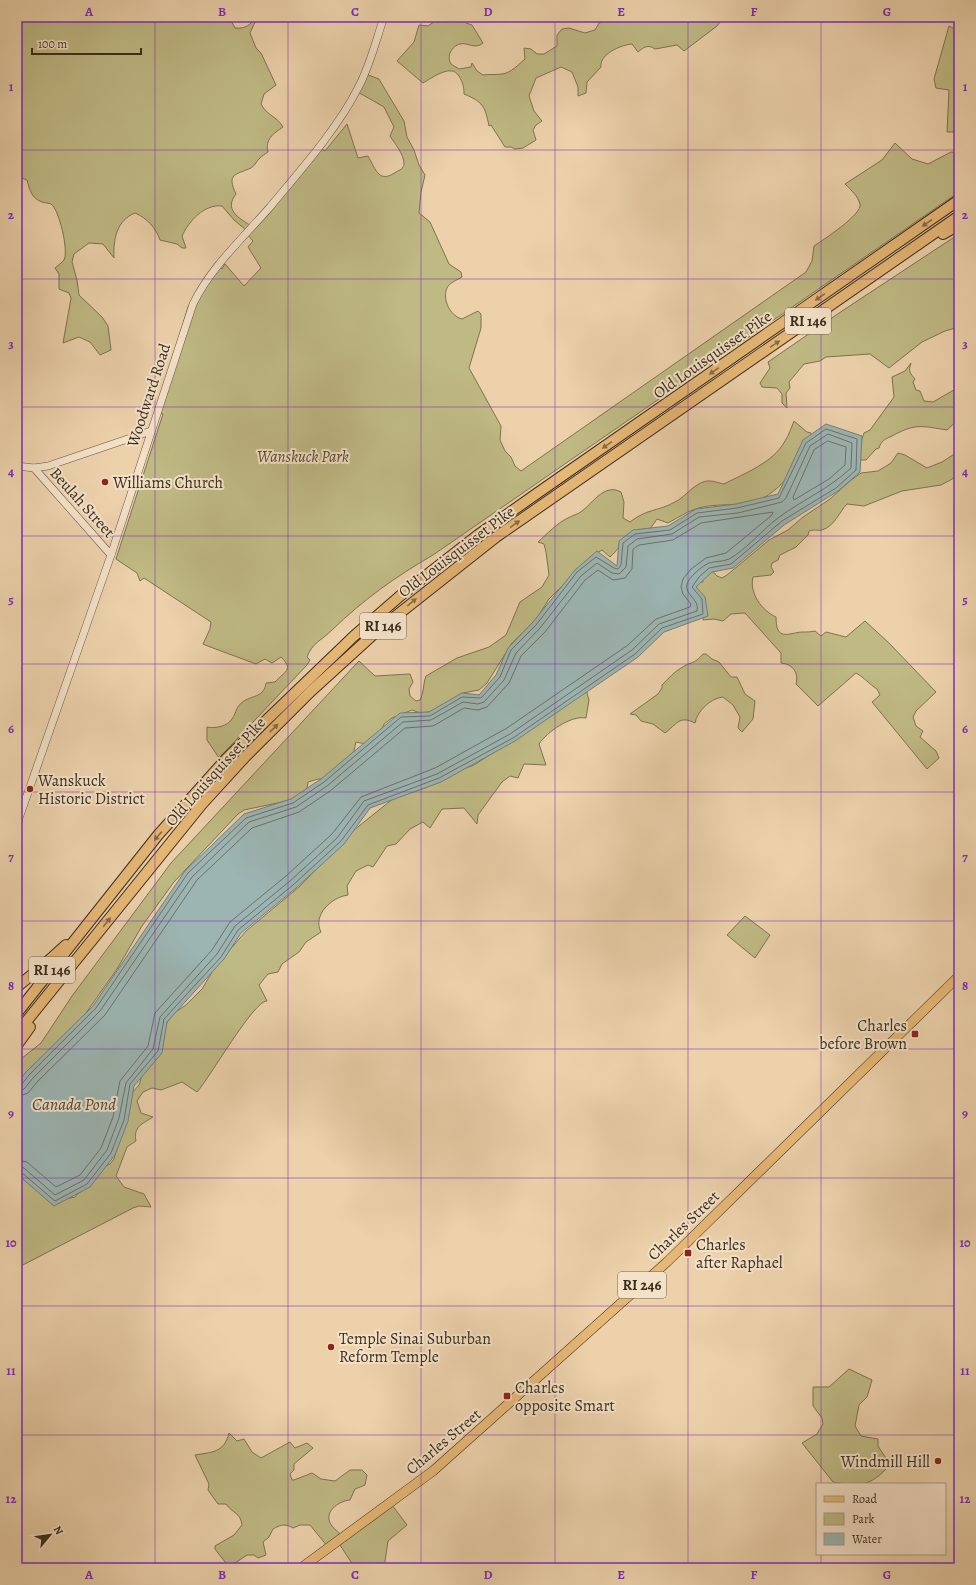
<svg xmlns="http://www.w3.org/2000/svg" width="976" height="1585" font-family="Alegreya,serif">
<rect width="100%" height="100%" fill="#ecd1ab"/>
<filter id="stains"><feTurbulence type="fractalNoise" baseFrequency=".005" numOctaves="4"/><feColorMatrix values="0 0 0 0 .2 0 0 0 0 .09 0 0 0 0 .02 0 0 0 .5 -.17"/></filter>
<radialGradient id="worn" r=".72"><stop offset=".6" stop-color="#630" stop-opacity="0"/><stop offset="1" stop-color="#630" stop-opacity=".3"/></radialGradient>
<g fill="#bfb984" stroke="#7d7350">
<path d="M17,17h212l6,11c11,1 15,-3 21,-11h10l-11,5 -5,11 6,15 5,5 15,32 -12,9 -3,10c6,12 16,12 22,23 -10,7 -18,12 -15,25 -3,2 -6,4 -8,6 -3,2 -5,8 -9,10 -15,7 -25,5 -15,26 -12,15 2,24 14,31h2l65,-79 8,5 22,-27 11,34 10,-2c8,14 11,28 28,16 4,-2 8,-4 8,-8 0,-10 -9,-20 -14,-28l4,-9 -10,-20 -28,-16 7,-18 16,6 4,7 21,35 3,16 7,13 5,15 6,10 -4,17 -2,21 11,9 19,42 12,8 1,5c-5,3 -13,6 -15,11 -5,11 3,28 15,31l16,-8 3,3v14l-12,40 32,58 -1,14 5,11 6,6 4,9 6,5 285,-199 6,-11 2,-15c9,-6 49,-32 46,-42 -2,-8 -9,-14 -15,-20l37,-24 13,-17 17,16 16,5 23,-12 8,1v39l-526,363c-38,22 -70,45 -101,75 -10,10 -20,13 -25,27l3,3 -3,5 -88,93 -12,-18v-13c8,2 21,-1 25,-8 5,-7 3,-12 12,-18 10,-6 20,-4 22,-18l9,-1c10,-11 19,-12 6,-25l-9,6 -7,-4 -9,5 -51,-19 -2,-1 7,-15 1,-7 -67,-44 -4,3 -3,-8 -21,-14 47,-145 -6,-2 31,-105 6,-10 24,-31 4,3 3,-5 19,22 17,-18 -13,-21 5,-6 -7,-8v-3l-12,-10 -12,-14c-18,-2 -33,15 -40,30l4,12h-4l-5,-4 -17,-4c-4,-12 -13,-22 -25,-27 -18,7 -22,26 -21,45l-11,-14 -14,-1 -15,11 -2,8 5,18 2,15 23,22 6,9 3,24 -11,5 -10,-13 -11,-5 -16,6 8,-45 -2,-5 -10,-4v-15l-4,-6c2,-2 7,-5 9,-8 5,-9 -5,-51 -13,-56 -2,-1 -6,-1 -9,-2 -11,-4 -12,-12 -15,-22l-8,-3 -2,-4z"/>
<path d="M441,17h21l4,6 6,2 11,18c-8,7 -15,-1 -23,1 -8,2 -14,12 -9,20 2,2 6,3 8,5l12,-2 1,-4 5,8 6,4c7,-1 13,0 19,-1 9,-1 17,-10 23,-15l-1,-11 7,1 6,5h7l13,-8v-11l5,-6 7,-1 16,5 10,-3 4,-7 14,-6h111l-7,9 -33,25 -7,-6 -22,4c-7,-5 -11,-2 -17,3l-6,-8c-11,1 -33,10 -31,23l-14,15 -1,11 -8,3v-9l-6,-15 -11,-5 -25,11 -7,18 5,15 8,10 -6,4 -3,5 3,10 -13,8 -8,1 -4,-2h-6l-14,-22 -2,1c-4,-20 -6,-24 -25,-32 0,-8 -1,-11 -5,-18 -8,-13 -27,2 -36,7l-26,-22 17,-19 5,-17 9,1z"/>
<polygon points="949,26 959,31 959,132 947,132 949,90 936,88 934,79"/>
<polygon points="959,234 959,327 945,331 922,342 889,368 870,354 826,357 820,361 804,364 789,382 790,388 786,393 787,408 782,403 782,394 777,388 762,387 760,383 770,368 768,362 842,311"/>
<path d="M911,363c-3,9 -1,10 4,16l-2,3 3,8 4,1 4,10 9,1 26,-15v32l-12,11c-26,-4 -31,-7 -55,6 -7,3 -11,5 -13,12l-3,1 -10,11h-6l-1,-13 5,-14 6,-3 24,-33 -2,-20 13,-6z"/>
<path d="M794,421l13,11 4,1c-8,31 -33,64 -65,72 -7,1 -17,-1 -24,0 -27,1 -32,6 -54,18l-11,-4 -7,10c-27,0 -24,14 -40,28l-8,-7 -10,6 -43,43 -14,22 -23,22 -25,40 -8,7 -16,3 -27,18 -16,2 -8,-3 -20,8 -8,6 -3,8 -15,12 -10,-2 -3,13 -25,24h-10l-10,3 -2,13 -5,3 -57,12 -6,4 -64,68 -32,44 -25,43 -36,51 -64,63v-21l24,-19 31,-47 99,-133 186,-200 2,-2 16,15 35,-2 3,8 -4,7 1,7 6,5 4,-1c4,-8 3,-16 6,-24l31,-18 32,-11 17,-12 14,-33 22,-15 7,-12 -3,-23 -2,-8 -6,-2c9,-8 19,-19 30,-24 5,-3 9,-3 14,-7 11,-8 22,-28 39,-19l3,10 -1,16 7,4c16,-13 29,-11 45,-20 10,-5 17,-16 28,-20 7,-3 15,1 21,2 21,-11 49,-21 61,-43 4,-6 6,-13 9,-20z"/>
<path d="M959,451v27h-5l-13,7 -39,6 -38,15 -17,-2c-8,8 -12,22 -25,26 -4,1 -9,-1 -13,1l-1,4 -12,12 -16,8 -2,5 -6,3 -1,4 3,5 -3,3 -18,2c-4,16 9,34 23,40 0,25 12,16 26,15 5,0 9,0 13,-1l6,5 5,-4 20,5 19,-16 24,22 47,49 -20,19 -3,6 3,9 7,5 -3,6 16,14 3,7 -12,11 -55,-67 8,-7 -3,-6c-8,-5 -12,-11 -21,-16l-38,33 -22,-22c3,-11 -3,-20 -15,-21v-10l-36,-40 -14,1 -8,7 -9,-2 -11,1c3,-13 -10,-24 -8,-37l8,-1v-11l7,-3 7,8 5,2 5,-3 42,-35 19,-10 15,-13 27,-18 20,-18 11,-8 17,-2 13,-8 7,-10 7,2 22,13 15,-6z"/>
<path d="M703,654h3l6,5 7,3 12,15h6l8,17 10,7 -2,18 -11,13 -4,-4 2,-11 -7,-12 -10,-8c-12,1 -26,14 -28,26 -16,-8 -18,1 -30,10l-12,-9 -12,-3 -5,-6 -6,-1 28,-20 4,-6v-3c6,-6 12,-13 19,-17 10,-7 13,-3 22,-14z"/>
<path d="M588,689l-1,4 2,7 -3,18c-15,-3 -39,14 -47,26l7,21 -22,-1 -6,14 -8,-2 -8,6 -24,33 -1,9 -13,-16 -22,1 -12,19 -7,-6 -13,7 -14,15 -9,2 -14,21 -5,-2 -12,6 -9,15 1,9c-16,2 -36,20 -27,37l-15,10 -7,10 -17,12 -4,8 -10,2 -9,11 8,16c-13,-1 -58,78 -70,91l-15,-10 -21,8 -9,-2 -9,4 -6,9 4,12 12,4c-11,7 -20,10 -17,24l-9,6 -11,29 8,11 20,7 7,13 -12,-1 -6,2 -116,60v-94l27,22 11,5 20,-4 18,-24 17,-9 4,-5 5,-23 13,-43 7,-8 8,-25 19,-36 8,-11 12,-8 16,-16 13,-22 31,-36 53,-44 55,-57 40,-32 31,-10 30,-16 19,-7 72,-46z"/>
<polygon points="745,916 770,935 755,958 727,935"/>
<path d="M849,1369l23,11 -5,17 -8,8 -4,21 6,10 17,3v7l11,17c-1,5 -4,7 -7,10 -16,15 -29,12 -49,9l-31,-39 15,-9 6,-10 -1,-6 -9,-12v-19h16z"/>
<path d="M229,1433l8,8 7,-2 8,13 9,6 29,-16 5,6 12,-5 6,5 -19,16v6l-4,4 2,6h2l18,-7 9,6 14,2 15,-11h12l5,5 -2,10 -10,4 -5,11c-12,1 -28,13 -18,26 3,4 8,7 11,11l49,-32 15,20 -19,16 -4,27h-29l-17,-26 -10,5 -18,-22h-10l-7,3c-8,-5 -13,-3 -20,1l-4,8 -6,5 3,13 -8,3 -4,-3h-7l-18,12 -14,-18v-3l19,-11 8,-10c-1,-12 -10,-12 -16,-21h-8l-10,-14 1,-6 -14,-29c17,-3 29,-2 34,-22z"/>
</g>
<polygon fill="#9cb5b3" stroke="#757f77" points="826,424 862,436 860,472 838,491 784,525 733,568 712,572 696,587 705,597 708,616 664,632 638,657 515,741 441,782 370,808 344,844 296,888 241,933 224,959 167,1022 162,1053 134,1086 128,1121 115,1155 90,1187 54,1206 17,1174 17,1084 26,1072 93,1006 185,871 244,814 291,799 321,779 400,713 429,712 462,693 479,695 496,675 508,648 533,622 575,570 597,551 617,566 619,541 633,530 668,526 696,509 736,504 778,494 803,440"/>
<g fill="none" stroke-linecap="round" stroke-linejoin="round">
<g stroke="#6c7168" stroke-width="1">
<polygon points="828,441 846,447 845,465 829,479 794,500 793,497 814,450"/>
<polyline points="17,1086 22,1084 29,1075 96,1008 188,873 246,818 293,803 324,782 401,717 430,716 462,697 481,698 500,677 511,650 536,625 577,572 596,557 614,568 618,569 621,565 623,543 635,534 670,530 697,513 737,508 779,498 806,443 826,429 857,439 856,470 836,488 782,521 731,564 709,568 699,577 692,587 702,599 703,614 662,628 635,654 513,738 439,778 368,805 341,841 293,885 238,930 221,957 164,1019 158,1051 130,1084 124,1120 111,1153 87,1184 55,1201 21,1172 17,1171"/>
<path d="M17,1091l7,-2 9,-11 67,-67 92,-134 57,-55 47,-15 31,-21 76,-64 28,-2 32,-18 15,2 6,-2 20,-22 12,-27 24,-25 41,-52 16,-13 15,10 7,1 7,-7 2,-21 9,-7 35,-5 27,-17 39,-4 44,-11 4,-4 24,-52 18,-12 24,9 -1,25c-22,21 -49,32 -73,50 -15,11 -32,32 -49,41 -6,3 -14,2 -20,4 -7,3 -20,14 -22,21 -3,11 13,15 10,27l-38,13 -27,26 -122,84 -73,40 -73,27 -27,37 -47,43 -55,45 -18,28 -57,63 -7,32 -27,34 -7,35 -12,32 -23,30 -29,15 -31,-27 -7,-2"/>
<polyline points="17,1097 28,1093 37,1082 105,1015 197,880 252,828 299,812 330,791 405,728 433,726 464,708 478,710 487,707 509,683 521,656 545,632 585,580 598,570 613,580 625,578 632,569 633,549 639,545 673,540 701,523 773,512 772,515 726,553 706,558 691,569 683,579 681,587 683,594 691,604 690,607 656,619 628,645 507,728 435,768 361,797 332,834 286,876 230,922 212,950 155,1013 148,1046 120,1081 113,1117 101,1148 80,1175 56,1187 27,1162 17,1160"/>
</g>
<g stroke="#675640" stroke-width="8">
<g id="tertiary">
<polyline points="17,466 34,468 48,466 151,431"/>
<polyline points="34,468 111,555"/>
<path d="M17,824l94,-269 82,-251c18,-37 50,-66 77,-97 29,-35 68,-79 88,-119 12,-22 18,-48 26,-71"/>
</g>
</g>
<g stroke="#3b2d1d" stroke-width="10">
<polyline id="primary" points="301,1568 433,1471 667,1262 959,976"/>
</g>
<g stroke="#3b2d1d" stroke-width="12">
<g id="motorway">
<polyline points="943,234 959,225"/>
<polyline points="17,987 46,963 66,945"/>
<polyline points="17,1013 158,835 227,758 354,636 400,596 478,535 539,492 959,200"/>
<polyline points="17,1033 202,804 245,757 310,692 377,631 496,537 959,216"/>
<polyline points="17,1045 30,1027"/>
</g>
</g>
<use href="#tertiary" stroke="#f3e1c8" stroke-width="7"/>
<use href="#primary" stroke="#e6b876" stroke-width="9"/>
<use href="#motorway" stroke="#e6b876" stroke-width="10"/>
</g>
<defs><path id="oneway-solid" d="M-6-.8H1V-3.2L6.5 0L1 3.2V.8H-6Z"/></defs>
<g fill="#886c45">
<use href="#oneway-solid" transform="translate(927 223) rotate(145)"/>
<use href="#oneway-solid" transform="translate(820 297) rotate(145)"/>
<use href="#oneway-solid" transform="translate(775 344) rotate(-35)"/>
<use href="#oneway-solid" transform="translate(714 371) rotate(145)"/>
<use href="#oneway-solid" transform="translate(607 445) rotate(145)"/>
<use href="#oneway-solid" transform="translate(515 524) rotate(-36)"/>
<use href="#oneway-solid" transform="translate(412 602) rotate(-39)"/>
<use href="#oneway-solid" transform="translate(274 728) rotate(-44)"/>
<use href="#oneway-solid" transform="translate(158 836) rotate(130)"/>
<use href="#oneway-solid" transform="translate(107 922) rotate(-52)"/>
</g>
<path fill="none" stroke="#7b2cbf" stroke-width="1" stroke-opacity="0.55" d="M155,17v1551M288,17v1551M421,17v1551M555,17v1551M688,17v1551M821,17v1467M17,150h942M17,279h942M17,407h942M17,536h942M17,664h942M17,792h942M17,921h942M17,1049h942M17,1178h942M17,1306h942M17,1435h942M821,1554v14"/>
<g fill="#8f2418" stroke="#f3e1c8" stroke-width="1.5">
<circle cx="105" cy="482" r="4"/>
<circle cx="30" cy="789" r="4"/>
<rect x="911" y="1030" width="8" height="8" rx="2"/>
<rect x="684" y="1249" width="8" height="8" rx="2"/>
<circle cx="331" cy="1347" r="4"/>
<rect x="503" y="1392" width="8" height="8" rx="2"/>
<circle cx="938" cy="1461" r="4"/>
</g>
<g text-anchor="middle" stroke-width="4" stroke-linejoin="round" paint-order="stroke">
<g fill="#f3e1c8" stroke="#726350" stroke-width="1">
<rect x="785" y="308" width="46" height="26" rx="3"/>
<rect x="360" y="613" width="46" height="26" rx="3"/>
<rect x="29" y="957" width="46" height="26" rx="3"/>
<rect x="618" y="1272" width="48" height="26" rx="3"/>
</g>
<g font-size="15" font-weight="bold" fill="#3b2d1d">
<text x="808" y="326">RI 146</text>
<text x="383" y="631">RI 146</text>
<text x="52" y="975">RI 146</text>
<text x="642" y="1290">RI 246</text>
</g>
<g font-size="16" fill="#3b2d1d" stroke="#f3e1c8">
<text transform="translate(712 354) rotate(-35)" y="6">Old Louisquisset Pike</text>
<text transform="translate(148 395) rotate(-72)" y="6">Woodward Road</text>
<text transform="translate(83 502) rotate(48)" y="6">Beulah Street</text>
<text transform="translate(456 551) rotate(-37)" y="6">Old Louisquisset Pike</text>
<text transform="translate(215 771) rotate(-48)" y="6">Old Louisquisset Pike</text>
<text transform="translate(683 1225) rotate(-44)" y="6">Charles Street</text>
<text transform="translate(443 1441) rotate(-40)" y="6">Charles Street</text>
</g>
<g font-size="16" font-style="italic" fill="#554932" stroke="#f3e1c8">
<text x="303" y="462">Wanskuck Park</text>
</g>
<g font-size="16" fill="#3b2d1d" stroke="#f3e1c8" text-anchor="start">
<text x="113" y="488">Williams Church</text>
<text x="38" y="786">Wanskuck<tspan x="38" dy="18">Historic District</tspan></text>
<text x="907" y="1031" text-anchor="end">Charles<tspan x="907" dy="18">before Brown</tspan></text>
<text x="696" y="1250">Charles<tspan x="696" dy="18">after Raphael</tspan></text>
<text x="339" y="1344">Temple Sinai Suburban<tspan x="339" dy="18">Reform Temple</tspan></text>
<text x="515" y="1393">Charles<tspan x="515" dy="18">opposite Smart</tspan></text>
<text x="930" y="1467" text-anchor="end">Windmill Hill</text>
</g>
<g font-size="17" font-style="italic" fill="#4e483b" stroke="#f3e1c8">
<text x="74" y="1110">Canada Pond</text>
</g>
</g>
<rect width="976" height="1585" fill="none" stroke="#ecd1ab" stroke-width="44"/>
<rect x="816" y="1483" width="130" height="72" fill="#f3e1c8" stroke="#a99984"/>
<rect x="824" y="1496" width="20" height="6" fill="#e6b876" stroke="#a99984"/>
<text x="852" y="1503" font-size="12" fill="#3b2d1d">Road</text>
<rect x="824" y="1513" width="20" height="12" fill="#bfb984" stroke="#a99984"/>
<text x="852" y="1523" font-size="12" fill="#3b2d1d">Park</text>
<rect x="824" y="1533" width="20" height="12" fill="#9cb5b3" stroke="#a99984"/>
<text x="852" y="1543" font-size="12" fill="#3b2d1d">Water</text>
<g transform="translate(50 1535) rotate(61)" stroke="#f3e1c8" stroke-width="3" paint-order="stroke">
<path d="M0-3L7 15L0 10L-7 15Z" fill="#3b2d1d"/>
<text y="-6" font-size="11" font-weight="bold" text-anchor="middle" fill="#3b2d1d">N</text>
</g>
<path d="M32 48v6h109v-6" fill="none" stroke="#3b2d1d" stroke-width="2"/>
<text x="38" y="48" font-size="12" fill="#3b2d1d" stroke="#f3e1c8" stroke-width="3" paint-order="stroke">100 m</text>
<rect x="22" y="22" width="932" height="1541" fill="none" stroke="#7b2cbf" stroke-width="1.5"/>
<g font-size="13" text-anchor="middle" font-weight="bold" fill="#7b2cbf">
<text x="89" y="16">A</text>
<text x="222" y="16">B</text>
<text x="355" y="16">C</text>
<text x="488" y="16">D</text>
<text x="621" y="16">E</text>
<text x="754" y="16">F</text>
<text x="887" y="16">G</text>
<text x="11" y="91">1</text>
<text x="965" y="91">1</text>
<text x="11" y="219">2</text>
<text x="965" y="219">2</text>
<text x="11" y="348">3</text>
<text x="965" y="348">3</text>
<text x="11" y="476">4</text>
<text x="965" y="476">4</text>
<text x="11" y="604">5</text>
<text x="965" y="604">5</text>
<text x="11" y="733">6</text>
<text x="965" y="733">6</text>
<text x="11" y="861">7</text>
<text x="965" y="861">7</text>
<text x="11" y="990">8</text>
<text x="965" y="990">8</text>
<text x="11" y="1118">9</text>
<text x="965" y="1118">9</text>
<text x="11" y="1247">10</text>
<text x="965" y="1247">10</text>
<text x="11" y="1375">11</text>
<text x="965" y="1375">11</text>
<text x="11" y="1503">12</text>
<text x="965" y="1503">12</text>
<text x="89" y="1579">A</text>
<text x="222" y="1579">B</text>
<text x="355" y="1579">C</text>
<text x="488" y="1579">D</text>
<text x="621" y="1579">E</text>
<text x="754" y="1579">F</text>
<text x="887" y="1579">G</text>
</g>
<rect width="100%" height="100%" filter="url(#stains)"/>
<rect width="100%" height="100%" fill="url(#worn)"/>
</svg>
